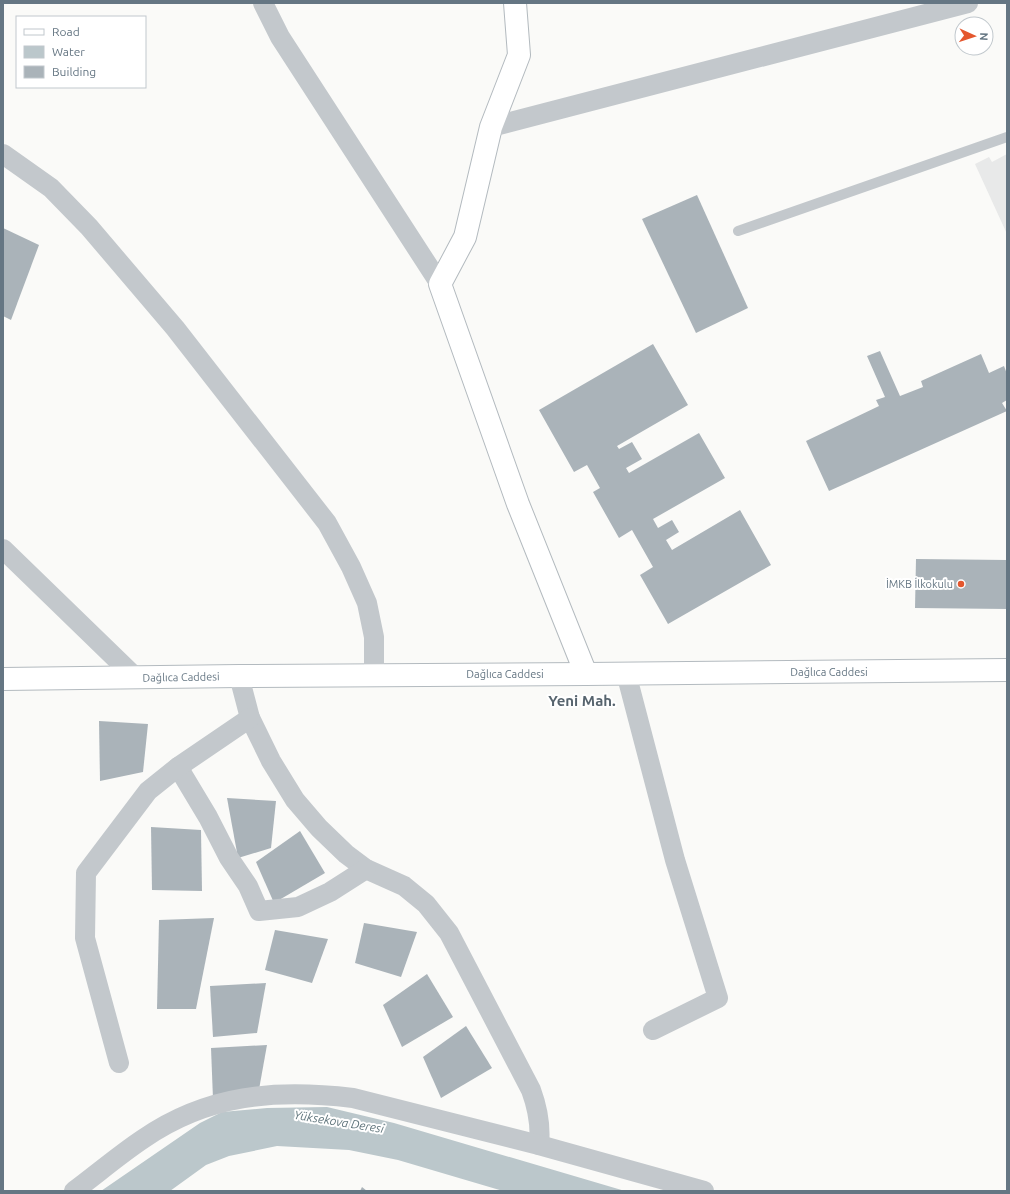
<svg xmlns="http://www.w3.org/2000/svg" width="1010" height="1194" font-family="Ubuntu,sans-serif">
<rect width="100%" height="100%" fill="#fafaf8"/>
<polygon fill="#e8e9e9" points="1007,154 1007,234 975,164 989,157 992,162"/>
<polygon fill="#bbc7cb" points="327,1107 394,1123 625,1191 503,1191 398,1160 349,1150 277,1146 229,1156 206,1165 170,1191 101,1191 200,1123 222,1112 267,1108"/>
<g fill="#aab3b9">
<polygon points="697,195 748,308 696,333 642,219"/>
<polygon points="3,228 39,245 11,320 3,316"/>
<polygon points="653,344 688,405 617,446 619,449 632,442 642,459 626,468 629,473 699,433 725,478 653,519 658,528 672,520 679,532 666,540 672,550 740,510 771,565 668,624 640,575 653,567 632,530 619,538 593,492 600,488 587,465 574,472 539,410"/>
<polygon points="880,351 900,396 923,387 921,381 981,354 989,373 1004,366 1007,374 1007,400 1002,403 1007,411 829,491 806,441 879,406 876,400 885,397 867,356"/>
<polygon points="916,559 1007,560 1007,609 915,608"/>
<polygon points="99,721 148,724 143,772 100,781"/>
<polygon points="227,798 276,801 271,848 238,858"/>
<polygon points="151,827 201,830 202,891 152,890"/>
<polygon points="300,831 325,873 274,903 256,862"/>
<polygon points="214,918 196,1009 157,1009 159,920"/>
<polygon points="364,923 417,932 401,977 355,963"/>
<polygon points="275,930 328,939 312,983 265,970"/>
<polygon points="427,974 453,1017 402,1047 383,1005"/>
<polygon points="266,983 257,1033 213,1037 210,986"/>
<polygon points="466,1026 492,1068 441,1098 423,1057"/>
<polygon points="267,1045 258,1095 213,1099 211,1048"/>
<polygon points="362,1187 367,1191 360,1191"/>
</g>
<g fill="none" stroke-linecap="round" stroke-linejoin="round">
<g stroke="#b3babf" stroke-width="24">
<g id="secondary">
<polyline points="515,3 519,55 491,127 465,237 440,284 518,504 586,674"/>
<polyline points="3,679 239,676 586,674 1007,670"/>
</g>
</g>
<polyline stroke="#c3c8cc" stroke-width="10" points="738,231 1007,137"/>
<g stroke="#c3c8cc" stroke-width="20">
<polyline points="263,3 280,37 440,284"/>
<polyline points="491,127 968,3"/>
<polyline points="3,154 51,188 89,227 175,328 327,523 351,567 367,603 374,637 374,675"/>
<polyline points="3,549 136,678"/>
<polyline points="626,673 675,860 718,998 653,1030"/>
<path d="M239,676l11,42 21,43 24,39 24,28 27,26 20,15 38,17 22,18 23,29 82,157c7,19 10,36 8,55"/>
<polyline points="178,767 208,817 229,858 248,886 259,911 298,907 330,892 366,869"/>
<polyline points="119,1063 85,938 86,873 148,791 178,767 250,718"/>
<path d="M74,1191c23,-17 45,-36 69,-52 65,-45 133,-50 210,-41l186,47 165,46"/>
</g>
<use href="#secondary" stroke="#fff" stroke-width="22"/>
</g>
<circle fill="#e4572e" stroke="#fff" stroke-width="1.5" cx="961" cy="584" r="4"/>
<g text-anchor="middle" stroke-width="4" stroke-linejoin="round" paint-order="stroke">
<g font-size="11" fill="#657683" stroke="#fff" text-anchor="end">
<text x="953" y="588">İMKB İlkokulu</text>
</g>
<g font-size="11" fill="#657683" stroke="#fff">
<text x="829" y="676">Dağlıca Caddesi</text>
<text x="505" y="678">Dağlıca Caddesi</text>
<text transform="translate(181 677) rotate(-1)" y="4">Dağlıca Caddesi</text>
</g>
<g font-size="12" font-style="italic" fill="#60757c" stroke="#fff">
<text transform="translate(339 1122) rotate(9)" y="4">Yüksekova Deresi</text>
</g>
<g font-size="15" font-weight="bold" fill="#57646e" stroke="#fff">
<text x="582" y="706">Yeni Mah.</text>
</g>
</g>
<rect width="1010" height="1194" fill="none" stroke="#657683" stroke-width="8"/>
<rect x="16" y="16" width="130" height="72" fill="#ffffff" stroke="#c1c8cd"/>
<rect x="24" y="29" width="20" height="6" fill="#ffffff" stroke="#c1c8cd"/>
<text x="52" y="36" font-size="12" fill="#657683">Road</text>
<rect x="24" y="46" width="20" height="12" fill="#bbc7cb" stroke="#c1c8cd"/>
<text x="52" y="56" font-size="12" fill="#657683">Water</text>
<rect x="24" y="66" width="20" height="12" fill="#aab3b9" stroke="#c1c8cd"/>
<text x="52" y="76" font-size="12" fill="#657683">Building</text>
<g transform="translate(974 36) rotate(93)"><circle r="19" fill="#ffffff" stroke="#c1c8cd"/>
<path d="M0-3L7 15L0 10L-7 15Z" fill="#e4572e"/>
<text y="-6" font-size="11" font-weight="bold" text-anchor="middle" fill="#657683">N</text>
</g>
</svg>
